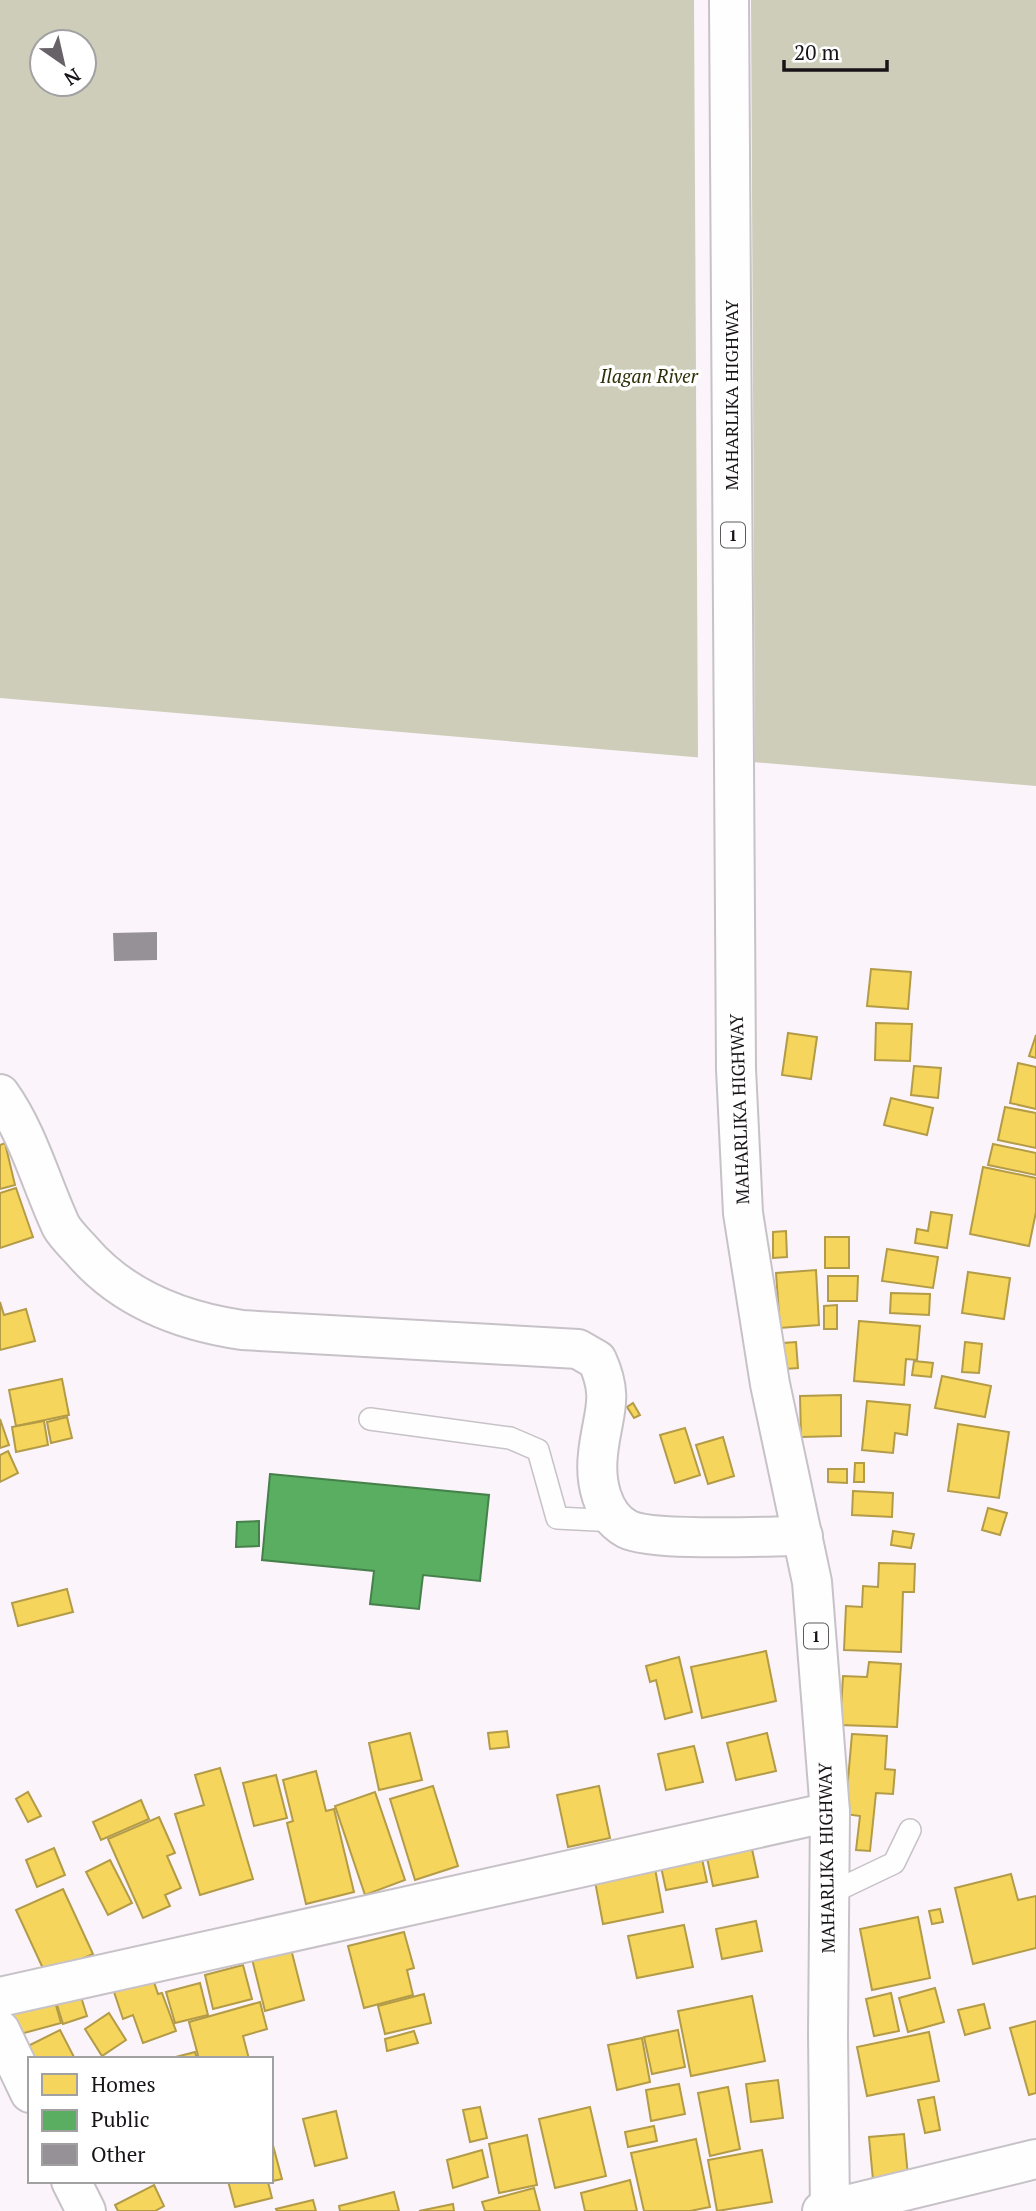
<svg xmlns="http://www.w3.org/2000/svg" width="1036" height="2211" font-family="'PT Serif',serif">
<rect width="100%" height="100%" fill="#fbf5fb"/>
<path fill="#cdcdba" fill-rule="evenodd" d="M0,0h1036v786l-1036,-88zM42,42h42v42h-42z"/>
<polygon fill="#fbf5fb" points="694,0 751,0 755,766 698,761"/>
<g fill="#f6d55c" stroke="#b39b47" stroke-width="2">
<polygon points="871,969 911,972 908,1009 867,1006"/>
<polygon points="876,1023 912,1024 910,1061 875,1060"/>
<polygon points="788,1033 817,1037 811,1079 782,1075"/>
<polygon points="1036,1035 1036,1058 1029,1056"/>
<polygon points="1018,1063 1036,1067 1036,1109 1010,1103"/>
<polygon points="914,1066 941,1068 938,1098 911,1095"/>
<polygon points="891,1098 933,1108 927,1135 884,1125"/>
<polygon points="1005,1107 1036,1113 1036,1148 998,1140"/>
<polygon points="5,1143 15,1185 0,1189 0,1145"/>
<polygon points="993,1144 1036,1153 1036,1175 988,1165"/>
<polygon points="983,1167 1036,1178 1036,1212 1029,1246 970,1234"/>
<polygon points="16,1188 33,1237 0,1248 0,1193"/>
<polygon points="931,1212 952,1215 947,1248 915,1243 917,1229 928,1231"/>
<polygon points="786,1231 787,1257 773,1258 773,1232"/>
<rect x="825" y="1237" width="24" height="31"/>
<polygon points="887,1249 938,1257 933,1288 882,1281"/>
<polygon points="816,1270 819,1325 780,1328 776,1273"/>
<polygon points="968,1272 1010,1278 1004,1319 962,1313"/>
<polygon points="828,1276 858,1276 857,1301 828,1301"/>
<polygon points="891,1293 930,1294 929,1315 890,1313"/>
<polygon points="0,1302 4,1315 26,1309 35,1341 0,1350"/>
<polygon points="837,1305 837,1329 824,1329 824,1306"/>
<polygon points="859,1321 920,1326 917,1360 906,1359 904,1385 854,1381"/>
<polygon points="796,1342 798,1368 785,1369 783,1343"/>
<polygon points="965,1342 982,1344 979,1373 962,1372"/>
<polygon points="914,1361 933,1363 931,1377 912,1375"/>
<polygon points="942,1376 991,1386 985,1417 935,1408"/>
<polygon points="62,1379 69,1415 16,1426 9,1390"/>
<polygon points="841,1395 841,1436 801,1437 800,1396"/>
<polygon points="867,1401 910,1405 907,1435 895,1433 893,1453 862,1450"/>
<polygon points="633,1403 640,1415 634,1418 627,1407"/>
<polygon points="67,1417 72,1438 51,1443 47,1422"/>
<polygon points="0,1419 9,1445 0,1448"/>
<polygon points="44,1421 48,1445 16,1452 12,1427"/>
<polygon points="958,1424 1009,1432 999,1498 948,1491"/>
<polygon points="685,1428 700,1475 675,1483 660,1435"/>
<polygon points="723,1437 734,1476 708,1484 696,1445"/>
<polygon points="8,1451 18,1473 0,1482 0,1455"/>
<polygon points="855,1463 864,1463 864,1482 854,1482"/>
<polygon points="828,1469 847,1469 847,1483 828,1482"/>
<polygon points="853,1491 893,1493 892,1517 852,1515"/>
<polygon points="988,1508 1007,1513 1000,1535 982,1530"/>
<polygon points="893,1531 914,1534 911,1548 891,1545"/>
<polygon points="879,1563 915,1564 914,1592 903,1592 901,1652 844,1650 846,1606 862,1607 863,1586 878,1587"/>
<polygon points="67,1589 73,1612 18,1626 12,1603"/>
<polygon points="766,1651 776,1701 702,1718 691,1667"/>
<polygon points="679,1657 692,1712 665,1719 656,1680 650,1682 646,1666"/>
<polygon points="869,1662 901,1664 897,1727 840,1725 843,1676 867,1677"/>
<polygon points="507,1731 509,1747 490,1749 488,1733"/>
<polygon points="410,1733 422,1780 379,1790 369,1743"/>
<polygon points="767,1733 776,1771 736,1780 727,1743"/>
<polygon points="852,1734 887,1736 885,1769 895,1770 893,1794 876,1793 870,1851 856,1850 860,1816 845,1814"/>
<polygon points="694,1746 703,1782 666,1790 658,1754"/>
<polygon points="220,1768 253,1879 200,1895 175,1814 204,1805 195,1775"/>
<polygon points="316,1771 326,1811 334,1809 354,1892 306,1904 287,1823 293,1821 283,1780"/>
<polygon points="276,1775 287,1818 254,1826 243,1783"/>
<polygon points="433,1786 458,1866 415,1880 390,1799"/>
<polygon points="599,1786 610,1838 568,1847 557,1795"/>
<polygon points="28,1792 41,1816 28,1822 16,1799"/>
<polygon points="375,1792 405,1880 365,1895 335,1806"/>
<polygon points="141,1800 149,1819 101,1840 93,1822"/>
<polygon points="159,1817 175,1853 167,1856 181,1888 165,1895 170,1906 143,1918 108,1839"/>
<polygon points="749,1835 758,1877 713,1886 704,1844"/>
<polygon points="699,1845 707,1882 666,1890 658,1853"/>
<polygon points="54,1848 65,1875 37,1887 26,1860"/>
<polygon points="110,1860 132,1903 108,1915 86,1872"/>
<polygon points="654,1863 663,1912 603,1924 594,1876"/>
<polygon points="1011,1874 1018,1900 1036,1896 1036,1948 973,1964 955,1888"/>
<polygon points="63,1889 93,1954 46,1975 16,1910"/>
<polygon points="940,1909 943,1922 932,1924 929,1911"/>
<polygon points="918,1917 930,1978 872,1990 860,1929"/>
<polygon points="756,1921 762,1951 722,1959 716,1929"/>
<polygon points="684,1925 693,1967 637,1978 628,1936"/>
<polygon points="404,1932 414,1968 407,1970 413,1995 364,2008 348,1946"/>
<polygon points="290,1945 304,2000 265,2011 251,1955"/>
<polygon points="243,1965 252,1999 213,2009 205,1975"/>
<polygon points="151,1973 158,1994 162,1993 176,2031 143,2043 133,2015 123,2019 112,1986"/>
<polygon points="200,1983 208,2015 175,2023 166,1992"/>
<polygon points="78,1987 87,2016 63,2024 54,1995"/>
<polygon points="935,1988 944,2022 908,2032 899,1998"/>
<polygon points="891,1993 899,2031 874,2036 866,1999"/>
<polygon points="424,1994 431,2023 385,2034 378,2006"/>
<polygon points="53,1995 61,2023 13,2036 6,2007"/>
<polygon points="752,1996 765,2061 691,2076 678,2011"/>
<polygon points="260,2002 267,2029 243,2036 249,2059 199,2059 189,2022"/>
<polygon points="984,2004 990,2028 965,2035 958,2010"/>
<polygon points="109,2013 126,2040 102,2056 85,2029"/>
<polygon points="1036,2021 1036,2093 1029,2095 1010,2028"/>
<polygon points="60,2030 75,2059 34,2059 28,2046"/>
<polygon points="678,2030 685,2067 652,2074 644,2037"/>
<polygon points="414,2031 418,2043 387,2051 385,2039"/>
<polygon points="929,2032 939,2081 867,2096 857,2047"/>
<polygon points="642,2038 650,2082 617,2090 608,2045"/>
<polygon points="195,2052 197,2059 168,2059"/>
<polygon points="778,2080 783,2118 751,2122 746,2084"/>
<polygon points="679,2084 685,2114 651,2121 646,2090"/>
<polygon points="728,2087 740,2149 710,2156 698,2093"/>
<polygon points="934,2097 940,2130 925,2133 918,2100"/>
<polygon points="480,2107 487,2138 470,2142 463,2110"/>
<polygon points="590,2107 606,2176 555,2188 539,2119"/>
<polygon points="336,2111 347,2158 315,2166 303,2119"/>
<polygon points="654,2126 657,2141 628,2147 625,2132"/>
<polygon points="904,2134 908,2176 873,2180 869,2137"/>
<polygon points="527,2135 537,2185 499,2193 489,2144"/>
<polygon points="271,2138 282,2179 268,2182 272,2198 235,2207 228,2181 271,2181"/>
<polygon points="696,2139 710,2207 690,2211 644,2211 631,2153"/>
<polygon points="482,2150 488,2177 453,2188 447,2160"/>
<polygon points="762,2150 772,2202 717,2211 708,2160"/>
<polygon points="630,2180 637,2211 585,2211 581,2193"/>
<polygon points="154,2185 164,2206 155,2211 118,2211 115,2205"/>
<polygon points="534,2188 540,2211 485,2211 482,2202"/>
<polygon points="394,2192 399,2211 340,2211 339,2206"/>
<polygon points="313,2200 316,2211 277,2211 276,2209"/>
<polygon points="453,2204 454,2211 419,2211"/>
</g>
<g fill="#5aae61" stroke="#46804b" stroke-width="2">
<polygon points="270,1474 489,1495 480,1581 423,1575 419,1609 370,1604 374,1571 262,1560"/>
<polygon points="259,1521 259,1546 236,1547 237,1522"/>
</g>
<polygon fill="#969196" points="157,932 157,960 114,961 113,933"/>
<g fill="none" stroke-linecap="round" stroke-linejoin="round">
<g stroke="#c7c2c7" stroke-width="24">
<g id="lane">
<polyline points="370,1419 510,1438 538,1450 557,1518 616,1521"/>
<polyline points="829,1894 894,1863 910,1830"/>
</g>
</g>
<g stroke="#c7c2c7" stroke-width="42">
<g id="street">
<path d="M0,1094c28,39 41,89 61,132 5,9 14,17 21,25 41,48 99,70 160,79l336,19 19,11c18,39 5,54 1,94 -3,26 3,61 29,75 25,13 142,7 176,7"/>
<polyline points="0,1997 830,1812"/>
<polyline points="0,2030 30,2093"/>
<polyline points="71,2181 86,2211"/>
<polyline points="822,2211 1036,2159"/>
</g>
</g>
<g stroke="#c7c2c7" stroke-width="42">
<polyline id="highway" points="729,0 736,1069 743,1213 770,1384 812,1582 830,1812 828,2034 830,2211"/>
</g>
<use href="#lane" stroke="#fefefe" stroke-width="21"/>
<use href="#street" stroke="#fefefe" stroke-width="38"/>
<use href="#highway" stroke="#fefefe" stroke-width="38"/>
</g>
<g text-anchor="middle" stroke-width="7" stroke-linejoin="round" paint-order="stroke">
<g fill="#fff" stroke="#5d5a5d" stroke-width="2">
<rect x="721" y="522.5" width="24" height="25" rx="5"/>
<rect x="804" y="1623.5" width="24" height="25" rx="5"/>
</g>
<g font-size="16" font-weight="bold" fill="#171317">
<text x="733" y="541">1</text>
<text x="816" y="1642">1</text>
</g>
<g font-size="18" fill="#171317" stroke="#fff">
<text transform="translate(732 395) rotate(-90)" y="6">MAHARLIKA HIGHWAY</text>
<text transform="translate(740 1109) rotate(-92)" y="6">MAHARLIKA HIGHWAY</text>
<text transform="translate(827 1858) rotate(-91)" y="6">MAHARLIKA HIGHWAY</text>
</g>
<g font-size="19" font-style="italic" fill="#2e3008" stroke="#fff">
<text x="649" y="383">Ilagan River</text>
</g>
</g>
<rect x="28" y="2057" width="245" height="126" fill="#ffffff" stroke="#a2a1a2" stroke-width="2"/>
<rect x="42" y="2074" width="35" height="21" fill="#f6d55c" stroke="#a2a1a2" stroke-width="2"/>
<text x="91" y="2092" font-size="21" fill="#171317">Homes</text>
<rect x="42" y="2110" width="35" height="21" fill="#5aae61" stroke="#a2a1a2" stroke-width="2"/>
<text x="91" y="2127" font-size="21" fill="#171317">Public</text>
<rect x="42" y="2144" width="35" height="21" fill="#969196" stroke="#a2a1a2" stroke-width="2"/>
<text x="91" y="2162" font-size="21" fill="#171317">Other</text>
<g transform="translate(63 63) rotate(146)"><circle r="33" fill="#ffffff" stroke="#a2a1a2" stroke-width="2"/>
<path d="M0-5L12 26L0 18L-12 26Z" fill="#676267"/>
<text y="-10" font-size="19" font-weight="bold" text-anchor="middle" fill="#171317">N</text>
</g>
<path d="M784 60v10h103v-10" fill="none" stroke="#171317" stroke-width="3.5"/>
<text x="794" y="60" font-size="21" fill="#171317" stroke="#ffffff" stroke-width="5" paint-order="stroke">20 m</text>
</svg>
